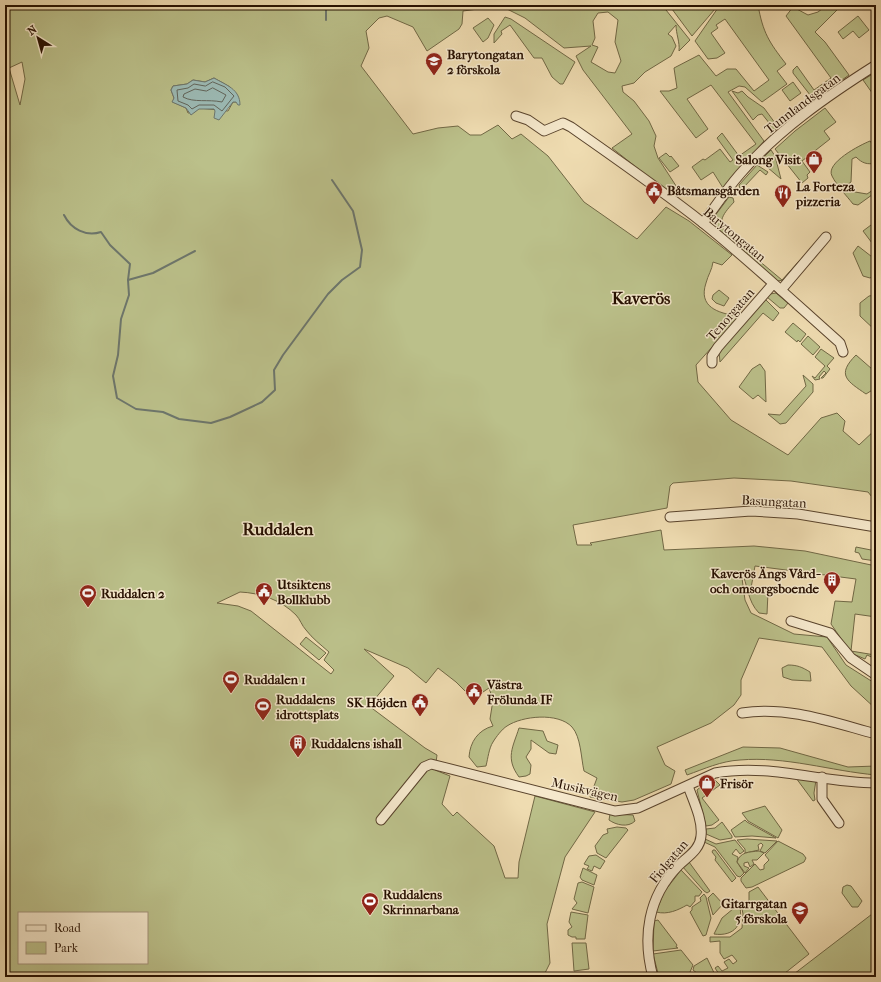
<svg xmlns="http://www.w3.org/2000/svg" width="881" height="982" font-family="'IM FELL French Canon',serif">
<rect width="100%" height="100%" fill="#efdcb1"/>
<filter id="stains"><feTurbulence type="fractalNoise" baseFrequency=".005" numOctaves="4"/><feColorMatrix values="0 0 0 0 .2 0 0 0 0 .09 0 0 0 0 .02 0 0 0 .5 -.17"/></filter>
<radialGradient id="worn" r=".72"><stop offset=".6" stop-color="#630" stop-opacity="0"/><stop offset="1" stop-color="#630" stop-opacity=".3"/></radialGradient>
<g fill="#bbc08a" stroke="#716845" fill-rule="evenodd">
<path d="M5,5h657l28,35 -11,11c1,-9 -3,-17 -3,-26l-8,9 4,3 4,9 -5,10 -26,16 -11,11 -12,3 1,6 11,9 15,20 7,15 -2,10 4,12 22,34 -10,2 -58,-46 20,-14 -49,-64 -7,-14 15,-10 -27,2 -39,-30 -24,-12 -38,5 -1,13 -3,5 -32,22 -14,-24 -26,-11 -8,2 -13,13 3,17 -8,18 52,68 25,-6 20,-2 12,9h11l17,-10 14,14 9,-5 27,22 36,46 53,37 29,-32 23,14 43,34 -10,10 -9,-3c-1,8 -5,13 -7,21 -8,24 12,30 31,33l1,2 -42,47 2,17 33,38 57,35 33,-37 16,-5 8,8 -2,10 16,14 17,-16v73l-8,-10 -77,-11 -57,-3 -61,5 -3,3 -3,22 -94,17 4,20h15l-2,-2 71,-13 3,20 90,-4 51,5 71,15v51l-21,-3 -4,37 24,4 1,-7v11l-9,-4 -2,4 -14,-6 -20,-29 4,-23 17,1 4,-23 -101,-13 -4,22 17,4 -1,22 -8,-1c-12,-12 -11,-29 -18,-42l4,29 6,13 43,21 33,3 19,28 30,19v25l-25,-23 -29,-39 -63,-9 -18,42v15l-7,10 -23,18 -54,24 8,18 10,6 -4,13 -37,16 -12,2 -32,-5 7,-19 -13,-7c-3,-13 -3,-34 -12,-44 -14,-15 -50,-11 -65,-1 -5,3 -11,11 -14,16 -4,6 -5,16 -7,24l-9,1 -8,-10c1,-15 9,-27 24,-31l-3,-7 3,-19 -4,-12 -12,8h-7l-14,-14 -18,-14 -12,15 -18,-15 -44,-19 30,27 -25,30 56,42 12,7 -2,15 15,6 -8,28 11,12 4,-4 37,34 11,32h13l1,-16 16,-66 60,16 -30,45 -18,67 3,39 -7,14h-538zM608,12l10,8 -3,22 6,19 -6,12 -7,-1 -17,-10 7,-15 -6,-2 3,-7 -2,-17 5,-8zM22,62l3,17 -5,26 -11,-37zM214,78l16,9 6,15h-3l-5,9 -29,-3 -4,4 -7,1 -2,-5 -13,-6 1,-4 -3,-8 2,-4 14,-2 6,-4 12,2zM240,592c21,1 41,8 56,23 4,4 6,11 10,15 6,8 15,15 23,22l-5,8 10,10 -3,4 -80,-63 -13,-5 -21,-3zM19,913h128v50h-128z"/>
<polygon points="669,5 707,5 715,9 692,36"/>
<path d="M720,5h38c5,28 11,37 28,59l-9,7 10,13 -25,18 -17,-15 -6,-1 -11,6 36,49 -41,47 -10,-16 -12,8 -9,-13 11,-8 2,1 15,-11 10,13 3,-2 -16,-22 5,-5 17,23 17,-12 -45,-59 -24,14 21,30 -12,9 -36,-47h9l8,-3 -3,-20 25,-13 17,21 11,-7h9l18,22 15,-11 -44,-61 -9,6 2,3 -7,5 14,20 -8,5 -9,1 -13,-18z"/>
<polygon points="827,5 842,5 815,32 825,42 849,75 814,100 793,73 793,70 797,66 814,90 831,78 786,16 793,7 808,15 818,12"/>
<polygon points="858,16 869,30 859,38 853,31 843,39 838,32"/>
<polygon points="505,17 511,19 575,62 563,84 560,84 552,77 542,58 534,58 510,25 501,31 502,34 494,43 494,34"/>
<polygon points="488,18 494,25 488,38 483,42 473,28"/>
<polygon points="876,72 876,96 875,97 863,80"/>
<polygon points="793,82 801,93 790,101 782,90"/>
<polygon points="732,91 738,93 742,91 748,97 764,108 778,127 772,134 770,124 762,114 758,115 753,120"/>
<polygon points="825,108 836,122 824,131 830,139 802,161 810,172 807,175 808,178 802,183 775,149 795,131"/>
<path d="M870,141l6,8v14c-9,2 -14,0 -20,-6l-4,2 -1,23 -4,3 2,6 18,3 9,-6v4l-18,13 -5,-1c-7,-9 -16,-18 -21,-28 -7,-13 28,-31 38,-35z"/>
<polygon points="771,150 775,156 781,179 760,161"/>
<polygon points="666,153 670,157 671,156 679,166 670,172 659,158"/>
<polygon points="757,165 768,172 766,175 760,170 743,188 747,192 746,194 740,189 739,185"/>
<path d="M729,197l4,1 1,4c-9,10 -19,20 -7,32l55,46 18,-20 -16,20 -7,1 -63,-55v-9z"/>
<polygon points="875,222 876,224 875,247 863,231"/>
<polygon points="858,246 876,260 876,275 870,278 863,276 853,253"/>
<polygon points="719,290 729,298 724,306 716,303 712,299 713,295"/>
<polygon points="776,293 788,303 784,308 780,308 767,297 770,294"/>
<polygon points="876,295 876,331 860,316 860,303 869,296"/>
<polygon points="765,299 779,313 773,321 763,313 720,362 719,352"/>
<polygon points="793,323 806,334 800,342 798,340 797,342 785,332"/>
<polygon points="808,336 820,347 813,355 801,344"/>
<polygon points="821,349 834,358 827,366 830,369 823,378 821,378 826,373 824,371 819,377 820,379 815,380 812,376 815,378 825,366 815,357"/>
<path d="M856,355l16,14 2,20 -8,5c-19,-13 -30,-19 -10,-39z"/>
<polygon points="760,364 765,371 766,402 758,395 753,399 739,387 752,369"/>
<polygon points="803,375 813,384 813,392 786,423 780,424 768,414 780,415 806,386"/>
<polygon points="856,547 876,551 876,561 862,559 859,553 855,552"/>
<polygon points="306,637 326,653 319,660 300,644"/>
<path d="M788,665c9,0 14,2 22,7l1,9 -19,-1 -9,-3 -1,-9z"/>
<path d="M519,728l24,3 4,10 11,4 -2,9 -7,-1 -18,-13v9l-5,8 5,8 -1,9 -4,2 -7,1c-14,-19 -6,-30 0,-49z"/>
<path d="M743,747l37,1 68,19 28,-1v9c-45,-4 -91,-19 -136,-15 -19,1 -36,9 -53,15l-2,-5z"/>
<polygon points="796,778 816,780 814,793 815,800 813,801"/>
<polygon points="715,780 720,785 702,798 719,820 712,825 706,826 697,790 704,784"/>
<polygon points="765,806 782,830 778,838 748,821 742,813"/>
<path d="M610,814l23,1 2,6c-7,7 -19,4 -26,-1z"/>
<polygon points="745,820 747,822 776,838 752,836 735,837 731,830"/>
<polygon points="722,822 732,836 732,838 720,840 706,834 706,829 715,828"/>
<polygon points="617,827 626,828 628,830 606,858 597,853 595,846 603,835 608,833 607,829"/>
<polygon points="705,839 716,844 735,840 744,851 740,854 736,849 732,854 738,857 737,862 744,873 740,877 737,876 715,847 704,842"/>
<polygon points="747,839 777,841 765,853 760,851 763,845 761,843 758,845 759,850 745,853 745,849 737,840"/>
<polygon points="778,841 803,854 806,858 804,862 752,887 746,888 741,881 741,878 755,864 760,870 764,869 764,865 769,860 765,855"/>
<polygon points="713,850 715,850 736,878 732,882 715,860 716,857 712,852"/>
<path d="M759,851l5,2 -7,7h-5l2,4 -4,3 -2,-5 -4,1v3l5,2 -4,5 -8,-11c3,-10 12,-10 22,-11z"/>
<polygon points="596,855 605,861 600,869 594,866 592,871 587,869 589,866 584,864 589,856"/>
<polygon points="689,862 710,891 707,893 704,891 682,866"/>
<polygon points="583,868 597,875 594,885 582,880 580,877"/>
<path d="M681,870l21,22 -3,4h-4v5l-5,6 -3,-2c-9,5 -19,10 -31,7l8,-20z"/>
<polygon points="582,882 594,887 588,913 572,909 577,903 574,899 578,883"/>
<polygon points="847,885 851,886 862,901 858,907 852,907 842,893 843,887"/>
<polygon points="758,887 809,954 780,977 721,977 715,968 718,966 722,971 728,968 724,962 729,959 733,964 737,961 732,955 724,959 720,953 720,941 710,942 710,937 730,937 742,928 743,914 741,904 746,903 749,900 749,892"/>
<polygon points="713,893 723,904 713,915 708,898"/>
<polygon points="704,894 706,897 711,918 706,935 703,936 690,912 692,910 692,907 701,901 700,898"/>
<path d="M739,904c6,20 -5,33 -25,30l8,-16z"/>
<polygon points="876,911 876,977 790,977"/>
<polygon points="571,912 588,915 585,939 576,939 576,937 572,937 568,935 568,930 572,927 569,922"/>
<polygon points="658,920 677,945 676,947 678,948 653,951 654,921"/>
<polygon points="572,943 586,943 589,969 574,971"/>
<polygon points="681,950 693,965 690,972 685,977 659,977 653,954"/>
<polygon points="707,958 716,977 702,977 693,970 694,966"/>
</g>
<path fill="#9cbab4" stroke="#6d766c" d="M214,78c12,7 26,11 26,27h-2l-2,-3h-3l-14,18 -5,-2 1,-7 -1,-2h-15l-8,6 -5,-7 -14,-6 2,-4 -3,-8 2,-4 14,-2 6,-4 12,2z"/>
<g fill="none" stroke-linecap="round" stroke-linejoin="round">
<g stroke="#62655a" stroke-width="1">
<polygon points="213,82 225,87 234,96 222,111 214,105 199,105 192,109 188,105 178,101 177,90 188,88 194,84 205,86"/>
<path d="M213,88l13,7 -4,7c-14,-3 -28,1 -39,-5l1,-3 11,-5 11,2z"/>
</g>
<g stroke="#6d766c" stroke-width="2">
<polyline points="326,20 326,5"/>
<path d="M64,215c7,14 22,22 37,17l9,13 20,19 -2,16 1,15 -8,24 -3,36 -5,21 4,22 19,11 27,3 16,7 32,4 19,-6 32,-15 13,-12 -1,-20 9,-15 45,-61 14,-14 18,-13 2,-17 -9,-39 -21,-31"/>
<polyline points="128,280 153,273 195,251"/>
</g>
<g stroke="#59432c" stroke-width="11">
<g id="minor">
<path d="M516,116l12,4 16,11 19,-8 8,4c44,31 89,62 132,96 47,38 92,80 137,120l3,9"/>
<path d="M703,223c12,-16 23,-33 37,-49 38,-44 87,-78 136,-109"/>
<polyline points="781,290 826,237"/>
<polyline points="712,363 712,356 718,347 773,284"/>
<polyline points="670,517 751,511 798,514 876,527"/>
<polyline points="791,621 830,633 851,658 876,675"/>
<path d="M742,713c47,-7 89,9 134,21"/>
<polyline points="822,777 822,799 839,823"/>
<path d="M381,820l43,-53 7,-3 184,47 23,-3 77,-35c55,-10 107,10 161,10"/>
<path d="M653,977c-11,-40 -5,-80 25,-111 9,-9 22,-16 23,-30 2,-16 -8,-36 -13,-50"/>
</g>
</g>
<use href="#minor" stroke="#f5e8cc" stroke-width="9"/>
</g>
<defs>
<g id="school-pin" transform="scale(0.9)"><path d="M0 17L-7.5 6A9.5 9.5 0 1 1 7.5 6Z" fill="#8f2418" stroke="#f5e8cc"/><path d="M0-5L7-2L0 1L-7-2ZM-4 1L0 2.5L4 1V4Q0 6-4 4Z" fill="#fff"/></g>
<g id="shop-pin" transform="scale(0.9)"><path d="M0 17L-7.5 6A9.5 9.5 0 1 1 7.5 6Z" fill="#8f2418" stroke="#f5e8cc"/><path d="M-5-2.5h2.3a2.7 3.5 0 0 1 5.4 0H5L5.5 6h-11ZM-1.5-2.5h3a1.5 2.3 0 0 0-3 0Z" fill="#fff"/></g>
<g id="civic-pin" transform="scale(0.9)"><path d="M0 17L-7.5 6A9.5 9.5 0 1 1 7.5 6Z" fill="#8f2418" stroke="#f5e8cc"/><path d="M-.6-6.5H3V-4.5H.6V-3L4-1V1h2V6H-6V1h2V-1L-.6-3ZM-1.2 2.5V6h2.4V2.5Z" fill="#fff"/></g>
<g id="restaurant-pin" transform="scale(0.9)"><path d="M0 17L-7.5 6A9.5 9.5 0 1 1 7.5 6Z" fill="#8f2418" stroke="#f5e8cc"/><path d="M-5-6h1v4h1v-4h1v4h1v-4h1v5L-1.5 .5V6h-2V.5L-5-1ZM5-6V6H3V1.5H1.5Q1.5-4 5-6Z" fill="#fff"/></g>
<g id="building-pin" transform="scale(0.9)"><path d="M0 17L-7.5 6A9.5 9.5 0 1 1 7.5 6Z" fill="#8f2418" stroke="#f5e8cc"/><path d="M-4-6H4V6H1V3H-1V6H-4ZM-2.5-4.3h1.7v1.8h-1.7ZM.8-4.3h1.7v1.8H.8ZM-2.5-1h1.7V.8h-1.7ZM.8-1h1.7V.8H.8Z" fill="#fff"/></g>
<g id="stadium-pin" transform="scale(0.9)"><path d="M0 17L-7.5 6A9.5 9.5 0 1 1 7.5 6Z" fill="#8f2418" stroke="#f5e8cc"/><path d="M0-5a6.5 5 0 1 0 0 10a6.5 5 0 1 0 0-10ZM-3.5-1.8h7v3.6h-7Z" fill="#fff"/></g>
</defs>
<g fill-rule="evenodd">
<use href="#school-pin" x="434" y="61"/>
<use href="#shop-pin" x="814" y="159"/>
<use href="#civic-pin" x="654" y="190"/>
<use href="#restaurant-pin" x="783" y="193"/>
<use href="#building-pin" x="832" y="580"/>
<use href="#civic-pin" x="264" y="591"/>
<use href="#stadium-pin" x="88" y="593"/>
<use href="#stadium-pin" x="231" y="679"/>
<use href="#civic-pin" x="474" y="691"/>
<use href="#civic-pin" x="420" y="702"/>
<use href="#stadium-pin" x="263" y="706"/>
<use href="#building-pin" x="298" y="743"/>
<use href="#shop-pin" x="707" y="783"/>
<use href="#stadium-pin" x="370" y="901"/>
<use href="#school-pin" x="800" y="910"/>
</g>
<g text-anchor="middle" stroke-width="3" stroke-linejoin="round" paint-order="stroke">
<g font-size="13" font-weight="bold" fill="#271000" stroke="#f5e8cc" text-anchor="start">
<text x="447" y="59">Barytongatan<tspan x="447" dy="15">2 förskola</tspan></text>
<text x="801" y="164" text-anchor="end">Salong Visit</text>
<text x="796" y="191">La Forteza<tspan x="796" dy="15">pizzeria</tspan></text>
<text x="667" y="195">Båtsmansgården</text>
<text x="819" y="578" text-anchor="end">Kaverös Ängs Vård-<tspan x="819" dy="15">och omsorgsboende</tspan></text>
<text x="277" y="589">Utsiktens<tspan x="277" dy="15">Bollklubb</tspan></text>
<text x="101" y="598">Ruddalen 2</text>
<text x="244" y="684">Ruddalen 1</text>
<text x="487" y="689">Västra<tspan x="487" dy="15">Frölunda IF</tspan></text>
<text x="276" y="704">Ruddalens<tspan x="276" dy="15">idrottsplats</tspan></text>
<text x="407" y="707" text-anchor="end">SK Höjden</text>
<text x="311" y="748">Ruddalens ishall</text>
<text x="720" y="788">Frisör</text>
<text x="383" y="899">Ruddalens<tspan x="383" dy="15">Skrinnarbana</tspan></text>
<text x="787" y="908" text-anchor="end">Gitarrgatan<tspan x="787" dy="15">5 förskola</tspan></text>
</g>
<g font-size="13" fill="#271000" stroke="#f5e8cc">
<text transform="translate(802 103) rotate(-37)" y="5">Tunnlandsgatan</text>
<text transform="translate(735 234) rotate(40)" y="5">Barytongatan</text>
<text transform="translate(730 314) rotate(-49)" y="5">Tenorgatan</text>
<text transform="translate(774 501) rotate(3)" y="5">Basungatan</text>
<text transform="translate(585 789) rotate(13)" y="5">Musikvägen</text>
<text transform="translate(668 861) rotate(-50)" y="5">Fiolgatan</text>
</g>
<g font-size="17" font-weight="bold" fill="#271000" stroke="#f5e8cc">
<text x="641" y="304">Kaverös</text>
<text x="278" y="535">Ruddalen</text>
</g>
</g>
<rect width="881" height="982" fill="none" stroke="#efdcb1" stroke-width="20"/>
<rect x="6" y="6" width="869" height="970" fill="none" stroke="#271000" stroke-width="2"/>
<rect x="10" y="10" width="861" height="962" fill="none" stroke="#271000"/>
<rect x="18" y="912" width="130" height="52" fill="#f5e8cc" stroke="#a3927a"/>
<rect x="26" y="925" width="20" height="6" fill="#f5e8cc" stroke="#a3927a"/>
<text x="54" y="932" font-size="12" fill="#271000">Road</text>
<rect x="26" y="942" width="20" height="12" fill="#bbc08a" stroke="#a3927a"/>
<text x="54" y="952" font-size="12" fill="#271000">Park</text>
<g transform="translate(38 38) rotate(323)" stroke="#f5e8cc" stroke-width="3" paint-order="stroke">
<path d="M0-3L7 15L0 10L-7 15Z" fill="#271000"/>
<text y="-6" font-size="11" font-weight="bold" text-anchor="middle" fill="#271000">N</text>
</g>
<rect width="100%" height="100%" filter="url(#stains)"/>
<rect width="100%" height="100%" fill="url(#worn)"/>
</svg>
